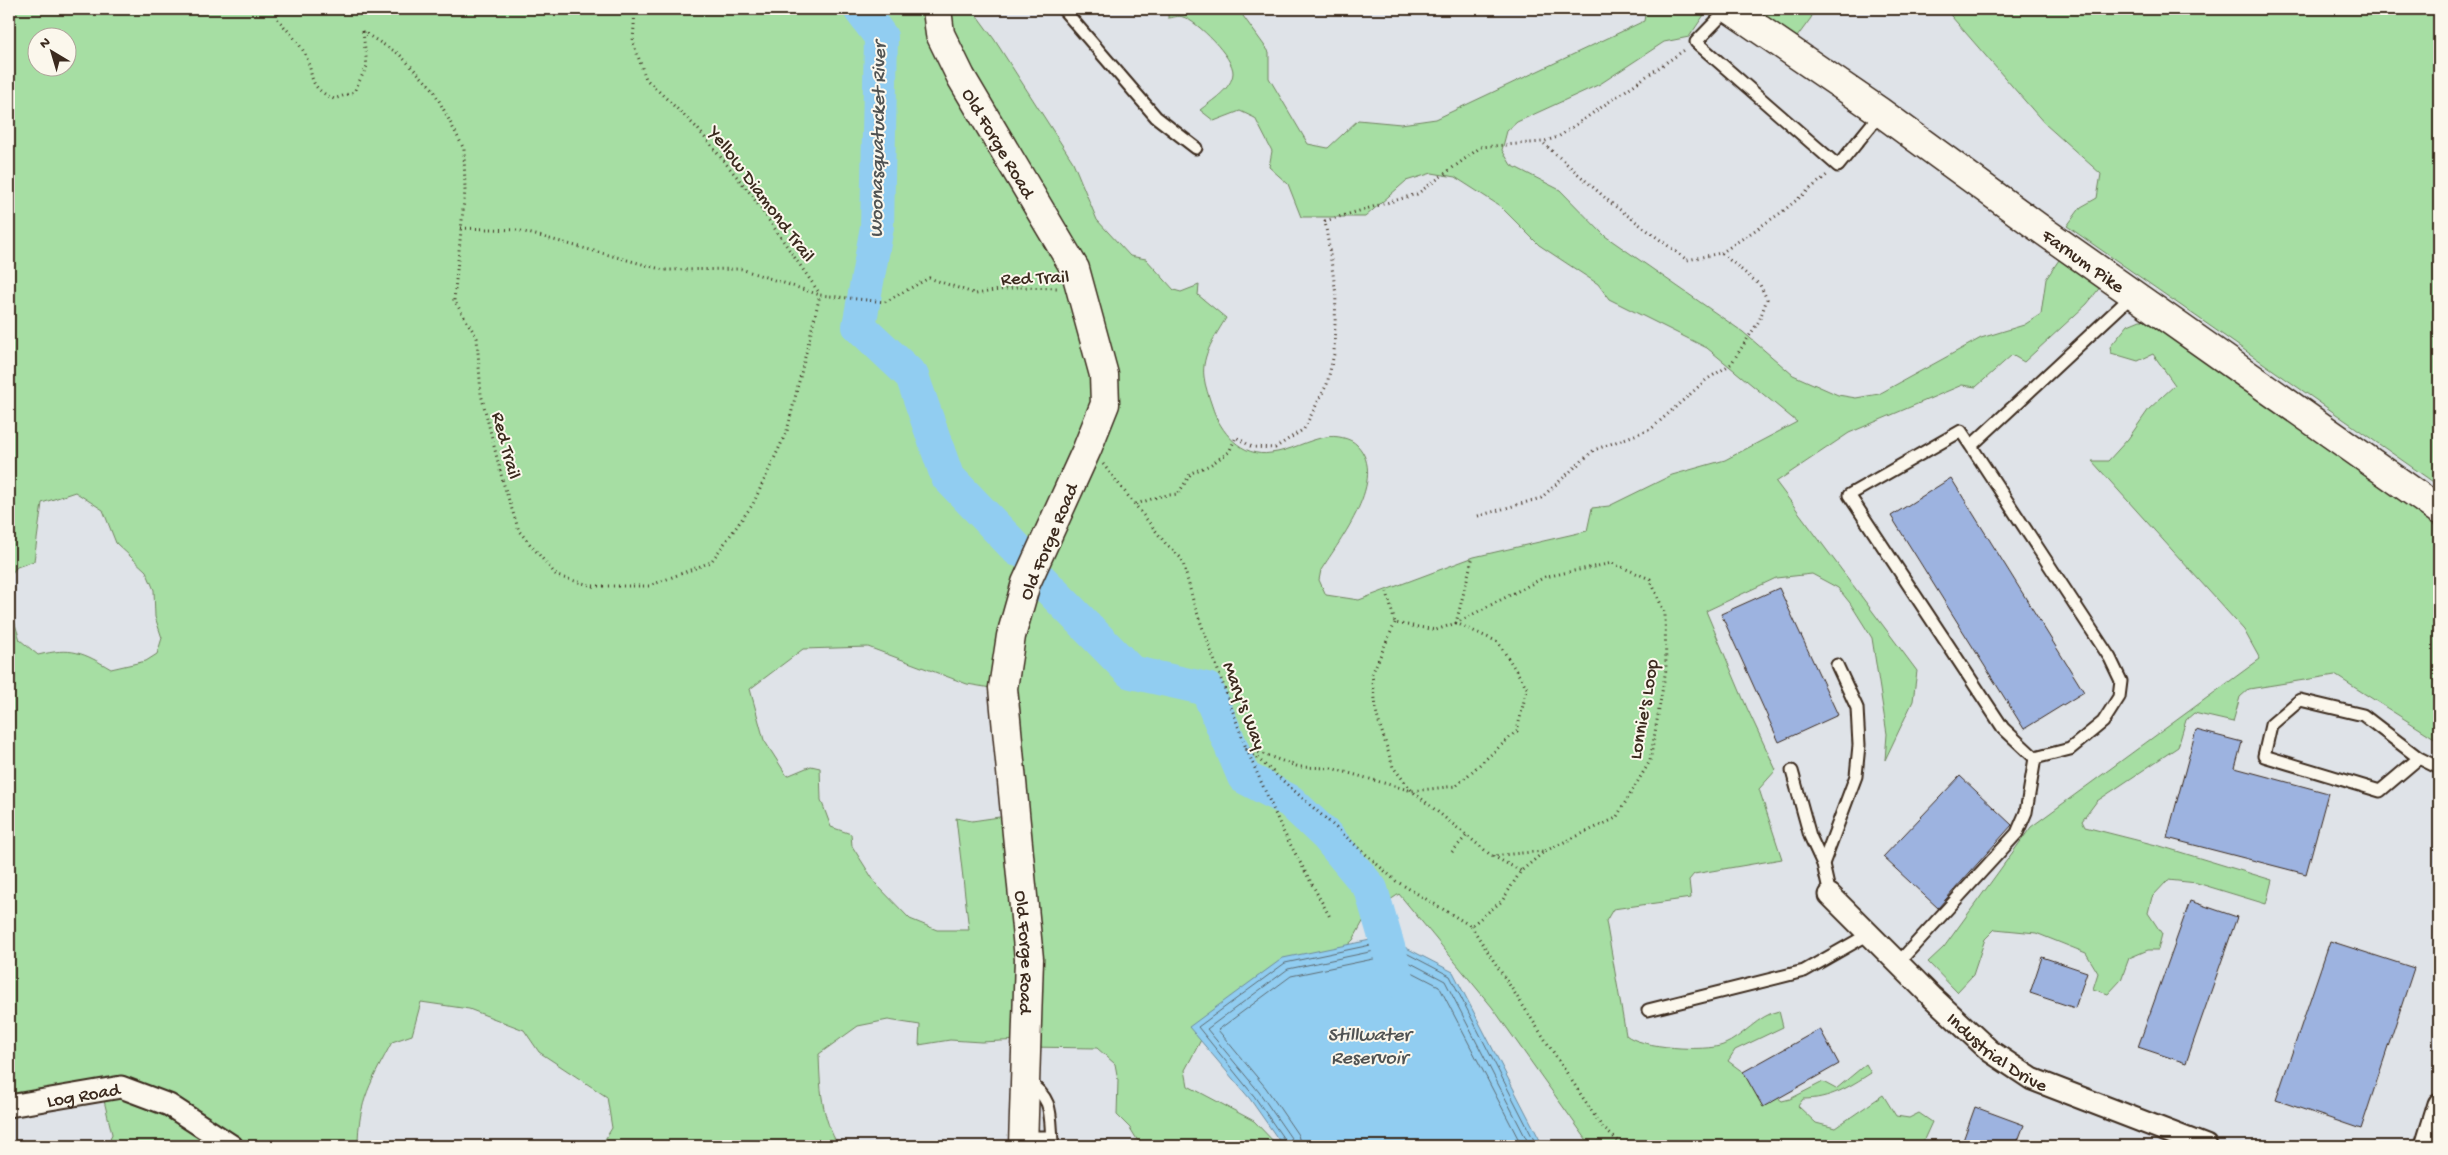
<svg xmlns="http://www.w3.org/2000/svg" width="2448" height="1155" font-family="'Gochi Hand',sans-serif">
<rect width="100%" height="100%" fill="#dfe3e8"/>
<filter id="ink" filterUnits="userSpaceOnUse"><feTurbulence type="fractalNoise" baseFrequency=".02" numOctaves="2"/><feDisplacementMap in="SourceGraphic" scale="10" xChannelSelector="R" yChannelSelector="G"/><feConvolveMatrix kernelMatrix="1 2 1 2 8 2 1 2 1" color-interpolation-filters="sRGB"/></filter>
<g filter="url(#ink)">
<g fill="#a6dea3" stroke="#708460" fill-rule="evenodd">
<path d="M9,9h963l22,30 79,123 24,58 33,36 16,3 28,31 7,2 18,-7 -1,10 28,23c-10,17 -25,37 -22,59 1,9 5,20 8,29 8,26 30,52 59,47 19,-2 36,-13 55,-16 9,-2 25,1 31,8 32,33 -17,95 -36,125l-2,10 7,15 33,5 115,-43 113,-26 5,-23 17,-2 63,-31 53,-15 72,-38 -90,-74 -98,-49 -11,-15 -59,-39 -39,-39 -45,-29 -23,-4 -26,8 -41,36h-64l-13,-33 -19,-17 3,-16 -17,-33 -15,-7 -26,10 -14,-11c11,-9 32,-21 33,-37 1,-15 -36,-52 -50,-56 -5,-2 -10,1 -15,1v-9h70l31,43v26l39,66 20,4 30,-28 43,4 35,-5 208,-98 2,-12h62l-19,28 -25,5 -64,42 -83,38 -10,9 -5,19 9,15 49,25 45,46 138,96 50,43 45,20 18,3 23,-4 102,-56 43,-13 17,-11 5,-35 15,-22 40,29 -14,18 -63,58 -12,-7 -36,32 -14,-2 -113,48 -73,49 141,189 -4,30 -28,59 2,-26 -15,-96 -22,-35 -12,-15 -26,-14 -36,4 -70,33 41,97 29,62 -17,19 23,70 -88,15 -5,6 2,18 -78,11 -7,12 20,114c15,13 79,17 97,10 20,-8 35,-30 56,-34l4,16 -48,23 -7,11 54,40 8,-2 33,-17 13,7 30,-25 5,9c-22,14 -41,26 -68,26l-5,7 18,17 19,5 48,-33 13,21 13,2 10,-5 13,9 -11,24h-330l-99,-139 -93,-113 -33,22 -13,24 -16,15 -135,83 -17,32 3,16 66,35 24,25h-137l-11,-18 -13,-13 1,-35 -3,-16 -18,-16 -71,-1 -5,-7 -40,2 -31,-2 -31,5 1,-20 -32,-5 -30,6 -39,28c1,32 2,64 20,92h-238l11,-18 -5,-31 -68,-45 -15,-22 -55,-21 -48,-7 -9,33 -20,7c-20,38 -34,59 -34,104h-250l4,-12 -11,-46 -92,16v-499l11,35 18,15c34,-8 44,-3 73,14l35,-8 11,-7 5,-16 -7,-21 -1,-27 -8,-19 -30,-28 -13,-33 -28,-18 -33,11 -8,58 -17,6 -8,9zM38,38h30v30h-30zM868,647l99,37 36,6 10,125 -41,6 -16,-3 13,112h-32l-27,-11 -34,-35 -24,-38 -1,-12 -20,-7 -10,-27 -1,-32 -9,-2 -24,10 -23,-36 -14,-51 53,-40z"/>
<polygon points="1755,9 1814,9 1811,18 1797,37"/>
<polygon points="1945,9 2439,9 2439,486 2067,226 2081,207 2097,198 2101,174 2045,124"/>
<polygon points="2140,320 2157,321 2439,525 2439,741 2335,675 2249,689 2240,697 2233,722 2194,713 2186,720 2178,747 2097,801 2082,821 2085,827 2160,846 2272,880 2266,904 2197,883 2168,880 2152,897 2148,913 2162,934 2158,950 2148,950 2129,958 2121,980 2108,994 2093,989 2098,973 2086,953 2036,933 1995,929 1985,939 1973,975 1957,992 1928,962 1944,947 2031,827 2260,659 2244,630 2092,461 2108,461 2128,439 2149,409 2175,385 2153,354 2138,361 2111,353 2110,347 2128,325"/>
</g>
<polygon fill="#91cdf1" stroke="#6f8c9d" points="1385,937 1453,972 1543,1146 1283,1146 1250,1099 1189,1027 1283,958"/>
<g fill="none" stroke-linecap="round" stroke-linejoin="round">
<g stroke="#5d6b72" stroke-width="1">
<polyline points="1287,1146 1286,1142 1254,1096 1198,1027 1285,963 1385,942 1450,976 1537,1146"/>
<polyline points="1293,1146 1291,1138 1259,1092 1207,1029 1288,969 1384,949 1445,981 1530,1146"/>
<polyline points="1301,1146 1298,1135 1266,1088 1218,1030 1291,976 1383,957 1439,986 1522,1146"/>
</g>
<g stroke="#91cdf1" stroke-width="34">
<polyline points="860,9 881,37 877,227 859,326 912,376 947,476 1018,550"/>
<polyline points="1041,580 1131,672 1207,689 1244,777 1290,801 1327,836 1371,889 1398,981"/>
</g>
</g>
<g fill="#9db3e0" stroke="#3b2a1e">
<polygon points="1951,478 2084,692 2024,729 1891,516"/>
<polygon points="1779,588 1838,715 1779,742 1721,614"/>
<polygon points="2196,730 2242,742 2235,768 2328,793 2306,874 2167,838"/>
<polygon points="1960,776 2012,825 1938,908 1883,857"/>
<polygon points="2190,901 2237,917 2186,1063 2138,1047"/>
<polygon points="2330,941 2414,968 2361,1129 2276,1100"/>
<polygon points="2042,957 2087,972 2075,1008 2030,993"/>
<polygon points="1820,1029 1839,1064 1763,1107 1743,1072"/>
<polygon points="1975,1107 2024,1125 2016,1146 1961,1146"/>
</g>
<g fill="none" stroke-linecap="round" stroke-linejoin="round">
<g stroke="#3b2a1e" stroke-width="15">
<g id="service">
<polyline points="1063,9 1156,117 1196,148"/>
<polyline points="1728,9 1696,42 1838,166 1881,113"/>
<polyline points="1971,446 1961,431 1849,495 2003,728 2035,758 2070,749 2103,722 2119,697 2121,681 2110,658 1971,446 2134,294"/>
<polyline points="2419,758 2380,791 2264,756 2271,725 2300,700 2363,715 2419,758 2439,768"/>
<polyline points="1792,771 1810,836 1823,864"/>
<polyline points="1830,895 1823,864 1856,776 1859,745 1857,708 1837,665"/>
<polyline points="1898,963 2017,833 2026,812 2035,758"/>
<polyline points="1648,1010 1804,971 1869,934"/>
<path d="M1027,1081c26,18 23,31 25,61l2,4"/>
<polyline points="1023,1137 1051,1137"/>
</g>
</g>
<g stroke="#3b2a1e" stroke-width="25">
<g id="minor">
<path id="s1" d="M1830,895l102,102 58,54 42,28 174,67"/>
<path id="s2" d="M9,1106l112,-19 48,18 63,41"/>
<polyline points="2426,1146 2439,1104"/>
</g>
</g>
<g stroke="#3b2a1e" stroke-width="31">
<g id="tertiary">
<path id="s3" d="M937,9l3,25 21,43 114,192 29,106 1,29 -18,45 -61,134 -15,53 -8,52 26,271 -6,187"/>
</g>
</g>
<g stroke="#3b2a1e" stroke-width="31">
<g id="secondary">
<path id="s4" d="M1730,9l149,102 159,116 401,283"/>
</g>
</g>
<g stroke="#3b2a1e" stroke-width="3" stroke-dasharray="1 4" stroke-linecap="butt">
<path d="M279,9l-2,9c9,11 20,22 27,34 12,22 0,33 30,47l20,-7 13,-26 -4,-34 36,22 34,35 31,60 1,42 -11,109 23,38 4,56 22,88 16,49 38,45 36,10h56l62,-24 42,-58 34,-73 33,-136 65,7 44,-24 47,16 41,-7 41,1"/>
<polyline points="635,9 633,42 646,79 697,128 750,193 820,294"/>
<polyline points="461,228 517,230 664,270 741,269 820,295"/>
<polyline points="1721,253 1782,212 1827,175"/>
<polyline points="1103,464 1166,544 1182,559 1194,604 1246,748 1283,831 1331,919"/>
<polyline points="1136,504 1161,496 1178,494 1191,473 1210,465 1229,452 1236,437 1252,447 1275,448 1304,429 1327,384 1334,354 1336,294 1325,221 1417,194 1481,147 1542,142 1558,137 1686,49"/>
<polyline points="1478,516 1541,498 1594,450 1651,429 1706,380 1731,364 1759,321 1767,299 1760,285 1721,253 1687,260 1611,203 1542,142"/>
<polyline points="1395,623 1372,674 1377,716 1393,767 1412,791 1492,856 1543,851"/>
<polyline points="1246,748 1396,881 1471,926 1502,901 1521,871 1545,851 1616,818 1650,761 1666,669 1665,614 1650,579 1612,563 1545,577 1456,623 1436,630 1395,623 1387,592"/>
<polyline points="1249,749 1299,767 1331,768 1412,791 1456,786 1517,731 1527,688 1498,642 1456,623 1473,556"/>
<polyline points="1452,852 1467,835"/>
<polyline points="1493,856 1521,871"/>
<polyline points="1471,926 1602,1127 1624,1146"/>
</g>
<use href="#service" stroke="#fbf7ec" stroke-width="11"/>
<use href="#minor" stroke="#fbf7ec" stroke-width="21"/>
<use href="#tertiary" stroke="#fbf7ec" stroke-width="28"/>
<use href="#secondary" stroke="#fbf7ec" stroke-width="28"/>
</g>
</g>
<g text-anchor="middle" stroke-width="4" stroke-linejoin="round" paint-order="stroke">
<g font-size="19" fill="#3b2a1e" stroke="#fbf7ec">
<text dy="7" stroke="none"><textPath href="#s3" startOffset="149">Old Forge Road</textPath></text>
<text transform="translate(763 193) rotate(53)" y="7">Yellow Diamond Trail</text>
<text dy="7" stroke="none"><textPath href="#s4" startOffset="434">Farnum Pike</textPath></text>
<text transform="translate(1035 276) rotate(-2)" y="7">Red Trail</text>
<text transform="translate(508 445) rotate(75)" y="7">Red Trail</text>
<text transform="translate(1047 541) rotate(-67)" y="7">Old Forge Road</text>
<text transform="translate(1246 705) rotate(69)" y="7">Mary's Way</text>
<text transform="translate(1642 709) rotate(-80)" y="7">Lonnie's Loop</text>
<text dy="7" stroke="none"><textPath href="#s3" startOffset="1004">Old Forge Road</textPath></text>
<text dy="7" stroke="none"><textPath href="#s1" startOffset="230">Industrial Drive</textPath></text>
<text dy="7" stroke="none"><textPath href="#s2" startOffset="75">Log Road</textPath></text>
</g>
<g font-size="20" font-style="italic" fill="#505353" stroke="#fbf7ec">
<text transform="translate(876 140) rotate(-89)" y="7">Woonasquatucket River</text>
<text x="1369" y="1040">Stillwater<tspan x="1369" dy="23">Reservoir</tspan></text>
</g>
</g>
<rect width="2448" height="1155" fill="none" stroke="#fbf7ec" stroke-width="30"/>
<rect x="15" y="15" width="2418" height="1125" fill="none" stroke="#3b2a1e" stroke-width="2" filter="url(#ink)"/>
<g transform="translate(52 52) rotate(322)"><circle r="24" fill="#fbf7ec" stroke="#aea59a"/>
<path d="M0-4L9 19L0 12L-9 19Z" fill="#3b2a1e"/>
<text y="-8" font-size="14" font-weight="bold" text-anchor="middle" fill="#3b2a1e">N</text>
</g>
</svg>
